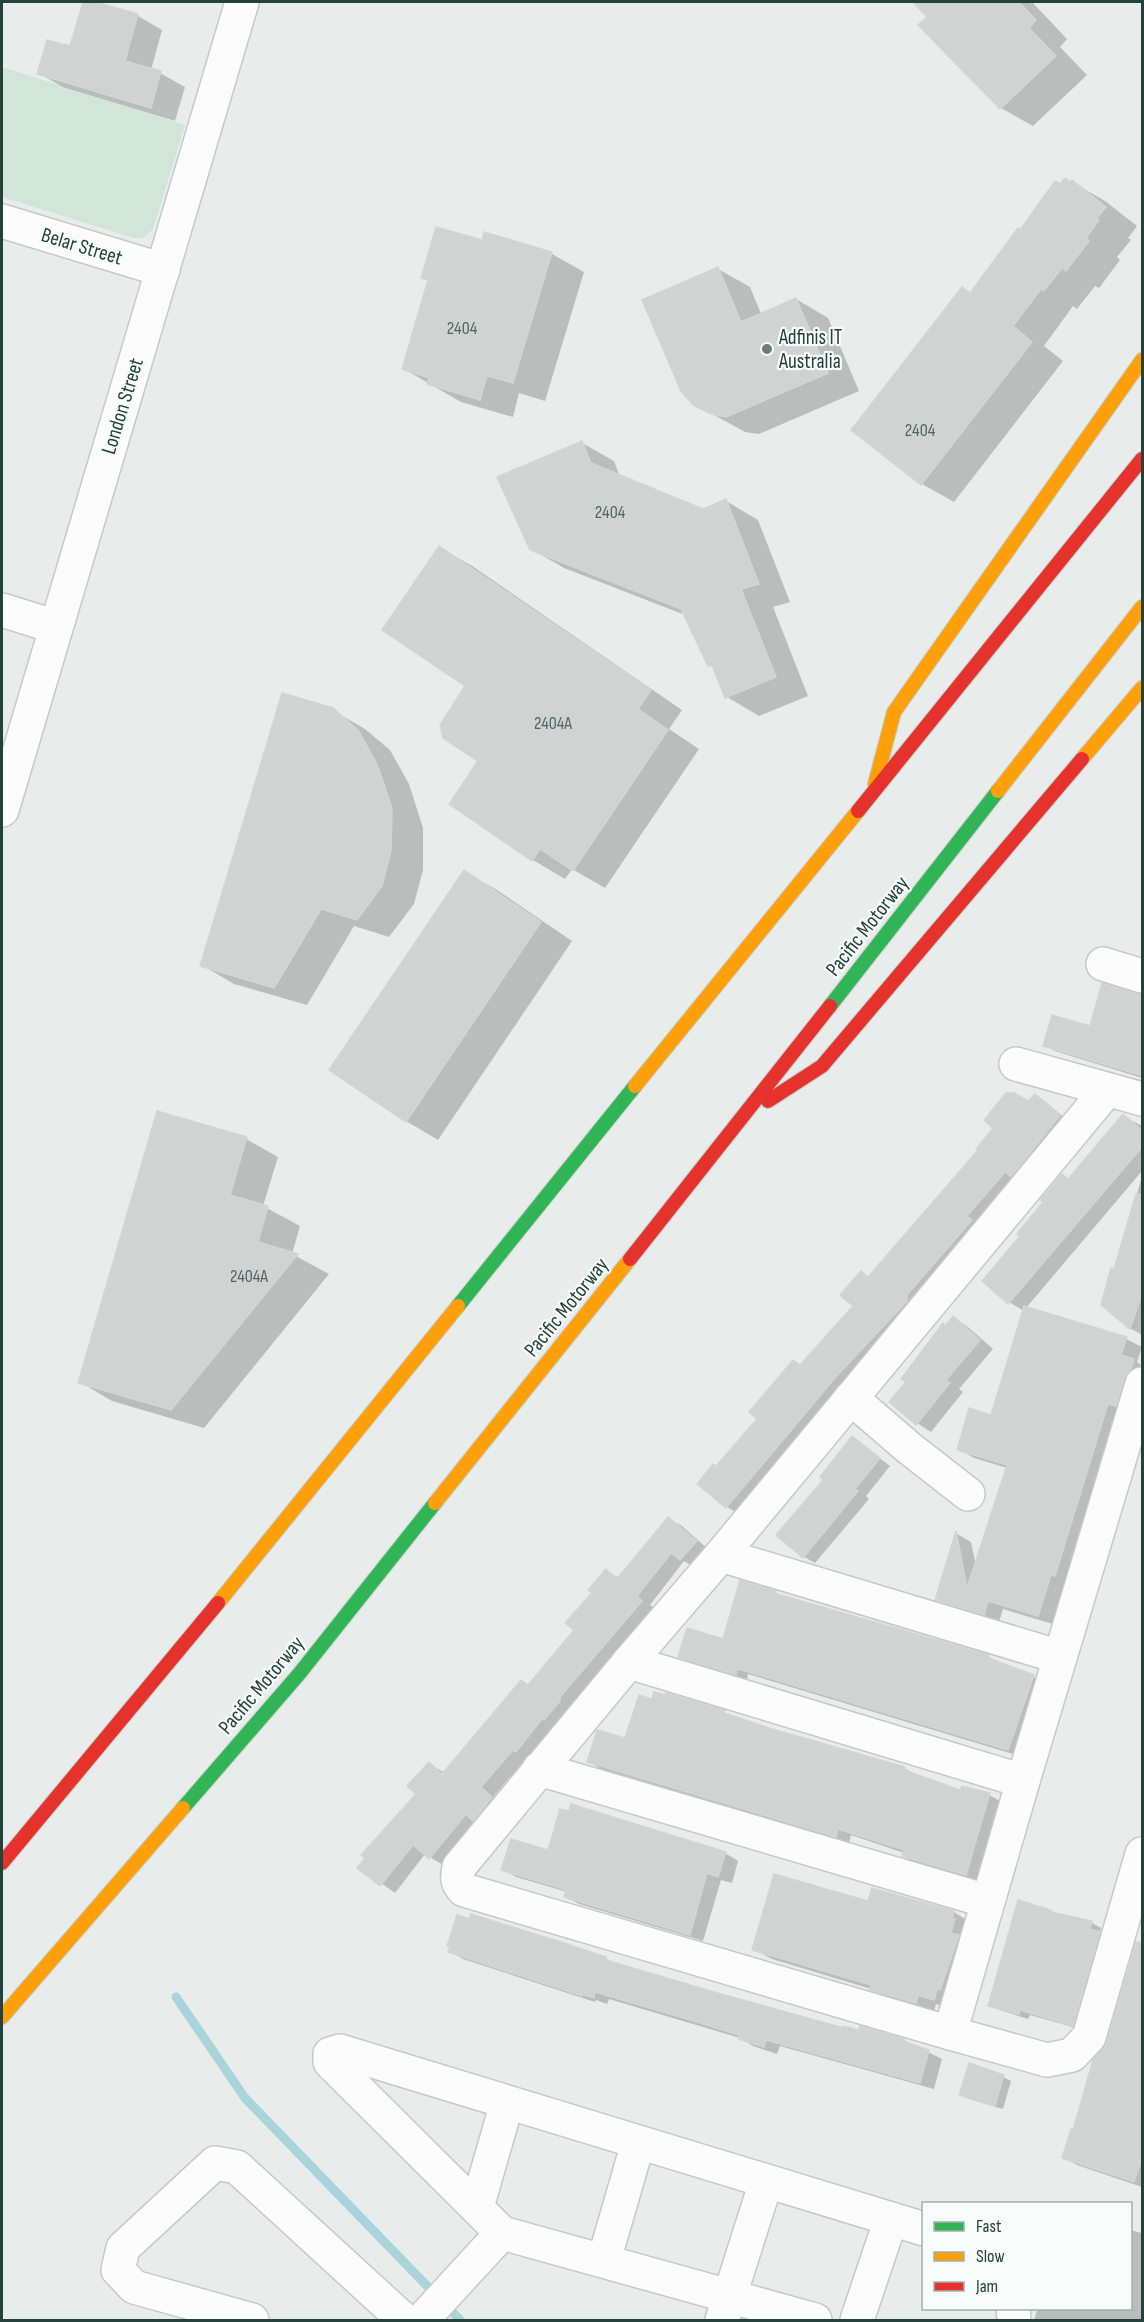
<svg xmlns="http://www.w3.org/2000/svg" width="1144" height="2322" font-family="'Sofia Sans Condensed',sans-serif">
<rect width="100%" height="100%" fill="#e8edeb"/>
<polygon fill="#d1e6d8" points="2,67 185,125 153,229 143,238 134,238 2,197"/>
<g fill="#0003">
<polygon points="84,2 91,2 138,16 162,30 151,70 160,73 185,87 175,121 63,87 38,73 71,48"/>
<polygon points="935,2 1032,2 1067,39 1060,47 1087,75 1033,126 1001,108 924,11"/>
<polygon points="1072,182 1105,201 1137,226 1128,238 1131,240 1117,257 1120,260 1099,288 1095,286 1077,309 1073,306 1044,346 1063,361 954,502 922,484 853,430 963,289 971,293 1061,186"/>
<polygon points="485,234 552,254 584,272 545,401 519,393 513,417 461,402 404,369 430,281 483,242"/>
<polygon points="718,269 750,287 761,314 796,299 828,318 859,391 759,434 745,432 694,404"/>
<polygon points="582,443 614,461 620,477 703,510 726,501 758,520 790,602 773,607 808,696 759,716 727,697 715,668 709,665 685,615 564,568 531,549"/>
<polygon points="440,548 472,566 682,710 669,729 699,749 605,888 572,869 565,879 533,860 451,804 480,761 468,686"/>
<polygon points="332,710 365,729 390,750 409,784 423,828 423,870 414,904 389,937 354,926 307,1005 234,984 202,965"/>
<polygon points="465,872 497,890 572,941 438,1140 406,1121"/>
<polygon points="1142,996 1142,1078 1055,1051 1044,1045 1091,1028"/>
<polygon points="1035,1095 1047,1103 1071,1123 739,1514 727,1507 716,1468 759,1419 801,1366 855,1306 861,1273 869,1277"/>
<polygon points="1123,1116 1142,1126 1142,1171 1026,1308 1126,1339 1142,1347 1137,1362 1142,1366 1142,1383 1053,1624 1003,1609 999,1622 952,1608 936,1599 957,1534 971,1542 976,1566 1007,1468 974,1458 959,1449 992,1416 1024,1311 1009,1302 1069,1180"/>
<polygon points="246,1139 278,1157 263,1206 300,1226 292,1254 329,1274 204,1428 112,1401 80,1382"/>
<polygon points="1142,1176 1142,1335 1130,1328 1103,1304 1115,1271"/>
<polygon points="954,1318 968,1327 993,1349 959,1389 963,1392 931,1432 917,1423 946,1327"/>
<polygon points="853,1438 890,1466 866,1496 869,1499 815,1563 804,1557"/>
<polygon points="669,1519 682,1526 709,1550 694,1567 684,1561 650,1605 655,1609 530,1758 527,1757 494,1796 505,1806 443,1865 425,1854 395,1893 360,1868 418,1794 430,1764 445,1773 529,1686 576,1630 606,1571 619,1578"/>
<polygon points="741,1582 782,1597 989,1657 1044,1682 1020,1756 748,1674 747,1680 690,1663 679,1656 724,1640"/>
<polygon points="653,1701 724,1712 736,1719 904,1768 917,1775 961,1792 989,1795 1002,1802 979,1881 916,1863 903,1856 904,1853 851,1835 849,1843 601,1769 589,1762 626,1740"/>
<polygon points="549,1852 725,1853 738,1861 732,1883 721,1880 703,1941 579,1904 566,1897 567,1892 516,1877 503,1869"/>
<polygon points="873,1890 954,1912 971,1923 952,2009 936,2004 934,2012 890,1999 871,1989 772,1959 754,1949 869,1902"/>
<polygon points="1050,1911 1092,1923 1101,1928 1100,1934 1109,1939 1083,2030 1030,2015 1028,2019 1000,2010 990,2005"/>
<polygon points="1142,1945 1142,2187 1077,2165 1063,2157 1108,2043"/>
<polygon points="450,1951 606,1959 616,1965 845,2030 859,2032 861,2028 904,2040 942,2059 934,2089 780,2046 777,2054 753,2046 740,2038 609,1999 607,2004 596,2000 595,2002 463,1959"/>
<polygon points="1003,2077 1011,2081 1003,2109 969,2099 961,2095"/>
<polygon points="1130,2230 1142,2233 1142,2320 1034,2320 1038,2308 1130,2308"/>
</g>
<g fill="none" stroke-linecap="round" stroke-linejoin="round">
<polyline stroke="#a9d4db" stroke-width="9" points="176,1997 245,2098 460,2320"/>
</g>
<g fill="#cfd4d2" stroke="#d1d6d4" stroke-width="1.5">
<polygon points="83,2 96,2 138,14 125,61 161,71 151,108 37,74 47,40 70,46"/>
<polygon points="913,2 1019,2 1036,20 1029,28 1056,56 1000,109 918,25 927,17"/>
<polygon points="1065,178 1070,182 1072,180 1106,207 1097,218 1099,220 1086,238 1089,241 1066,271 1062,268 1044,291 1041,289 1013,326 1032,342 921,485 851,430 962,287 970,293 1018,228 1020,230 1055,181 1060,184"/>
<polygon points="436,227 482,240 484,232 552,252 513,383 487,376 480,400 427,384 429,378 402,369 428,280 421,278"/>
<polygon points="718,267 741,322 796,298 828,373 726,417 711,414 693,405 681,391 642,300"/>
<polygon points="582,441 591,463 703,509 726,499 759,584 741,589 776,677 725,698 712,665 708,666 681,609 530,550 497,477"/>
<polygon points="439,546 651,690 638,709 668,730 573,871 540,849 532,861 449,804 478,761 443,738 440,725 465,686 382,630"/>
<polygon points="282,693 333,708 358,730 377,764 392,808 391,851 382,886 357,920 321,909 274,988 200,966"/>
<polygon points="464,870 541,922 406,1122 329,1070"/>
<polygon points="1102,983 1143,994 1143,1076 1043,1046 1052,1015 1090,1026"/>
<polygon points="1006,1093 1014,1093 1028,1101 1035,1094 1060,1115 1011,1177 1005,1172 967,1216 972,1220 907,1295 907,1301 834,1379 726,1508 697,1484 713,1464 716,1466 757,1419 749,1412 793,1360 800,1365 853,1306 840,1295 861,1271 868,1277 978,1150 976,1149 993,1128 984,1120"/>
<polygon points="157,1111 247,1137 230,1195 268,1206 258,1242 298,1254 171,1410 78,1383"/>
<polygon points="1123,1114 1143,1131 1143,1146 1008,1304 982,1281 1020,1236 1017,1234 1043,1202 1040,1200 1062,1174 1068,1179"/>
<polygon points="1136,1194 1143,1195 1143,1291 1130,1329 1101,1305 1111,1268 1114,1269"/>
<polygon points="1024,1306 1127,1337 1121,1355 1134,1359 1131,1369 1124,1379 1116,1406 1108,1404 1055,1576 1051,1575 1038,1616 988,1601 984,1615 935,1600 956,1531 967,1588 1007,1465 957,1450 969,1408 991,1415"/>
<polygon points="953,1316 980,1340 946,1380 950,1383 916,1425 889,1402 906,1382 901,1379 943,1323 945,1326"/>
<polygon points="852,1436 880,1458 855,1489 858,1491 803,1558 776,1535 823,1480 820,1477"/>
<polygon points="668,1517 697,1541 680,1560 671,1553 637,1596 642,1601 560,1697 560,1701 544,1720 542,1719 516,1752 513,1750 481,1787 492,1797 473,1821 466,1814 429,1859 413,1845 380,1886 357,1868 365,1858 361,1855 416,1794 407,1786 429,1762 442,1774 521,1680 528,1685 574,1630 565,1623 592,1593 588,1590 606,1569 617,1579"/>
<polygon points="740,1580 776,1591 774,1593 989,1655 988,1658 1034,1675 1008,1750 742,1670 737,1669 736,1675 678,1657 687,1628 723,1639"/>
<polygon points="654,1692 666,1695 666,1693 725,1710 724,1713 769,1728 905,1767 904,1770 960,1790 962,1786 990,1793 966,1875 902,1856 904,1850 838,1829 836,1837 587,1762 597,1730 625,1738 639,1695 652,1699"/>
<polygon points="571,1804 726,1852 718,1877 707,1873 690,1935 564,1897 566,1890 501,1870 511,1839 548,1850 560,1809 569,1811"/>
<polygon points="774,1874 868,1901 872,1888 954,1911 952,1918 955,1919 951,1933 959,1935 940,1990 937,1989 934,2000 918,1995 916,2003 870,1990 871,1985 752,1950"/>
<polygon points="1018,1900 1051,1910 1051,1912 1092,1921 1090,1929 1100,1932 1073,2026 1020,2010 1019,2014 988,2006"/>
<polygon points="471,1914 567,1944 606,1957 606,1960 714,1992 844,2028 844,2026 858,2030 860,2026 904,2039 903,2041 929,2050 920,2083 766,2040 764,2047 738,2039 739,2035 680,2017 595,1992 594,1998 582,1994 582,1996 448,1952 450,1947 447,1946 457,1915 469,1919"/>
<polygon points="1136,1942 1143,1943 1143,2156 1134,2182 1062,2158 1071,2129 1073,2130 1093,2060 1107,2042"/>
<polygon points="969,2063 1004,2075 995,2106 959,2095"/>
</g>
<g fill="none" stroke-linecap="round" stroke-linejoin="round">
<g stroke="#c5cac8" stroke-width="36">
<g id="street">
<polyline points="2,221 163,270"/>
<polyline points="2,610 56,627"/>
<polyline points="2,810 242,2"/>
<polyline points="1103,964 1142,976"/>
<polyline points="1016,1064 1142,1099"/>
<path d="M1107,1090l-386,465 -92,107 -170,205c-2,10 -3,15 5,23l486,143 97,27 25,-5 17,-18 53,-183"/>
<polyline points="851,1398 909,1448 968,1494"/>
<polyline points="721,1555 1060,1657"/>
<polyline points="629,1662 1023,1781"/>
<polyline points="539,1769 987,1901"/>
<polyline points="950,2033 1023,1781 1142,1384"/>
<polyline points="477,2207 507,2103"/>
<polyline points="604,2260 638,2143"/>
<polyline points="1013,2308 1014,2320"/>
<polyline points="252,2320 134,2287 118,2270 123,2248 215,2163 237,2167 404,2320"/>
<polyline points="422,2320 502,2233"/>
<polyline points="722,2320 766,2182"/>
<polyline points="815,2320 502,2233 330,2062 330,2054 340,2051 924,2229"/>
<polyline points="857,2320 891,2219"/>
</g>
</g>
<g stroke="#c3ccc9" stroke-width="16">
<g id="fast">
<polyline points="830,1006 998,791"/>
<polyline points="458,1306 635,1086"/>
<polyline points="183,1808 299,1674 435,1503"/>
</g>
</g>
<g stroke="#c3ccc9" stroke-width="16">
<g id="slow">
<polyline points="1082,759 1142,688"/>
<polyline points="875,784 894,712 1142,360"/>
<polyline points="998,791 1142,607"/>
<polyline points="635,1086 858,811"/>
<polyline points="435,1503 630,1259"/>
<polyline points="218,1603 458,1306"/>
<polyline points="2,2017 183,1808"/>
</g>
</g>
<g stroke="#c3ccc9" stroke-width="16">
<g id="jam">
<polyline points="858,811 1142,459"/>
<polyline points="768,1101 822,1066 1082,759"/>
<polyline points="630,1259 830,1006"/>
<polyline points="2,1863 218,1603"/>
</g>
</g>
<use href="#street" stroke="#fcfcfc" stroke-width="33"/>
<use href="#fast" stroke="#30b455" stroke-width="14"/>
<use href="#slow" stroke="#ff9f0a" stroke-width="14"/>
<use href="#jam" stroke="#e5322d" stroke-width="14"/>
</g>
<circle fill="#697e78" stroke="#f7fbf9" stroke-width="2" cx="767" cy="349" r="6"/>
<g text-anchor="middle" stroke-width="4.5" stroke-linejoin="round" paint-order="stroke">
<g font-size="18" fill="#506761">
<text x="462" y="334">2404</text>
<text x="920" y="436">2404</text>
<text x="610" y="518">2404</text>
<text x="553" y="729">2404A</text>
<text x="249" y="1282">2404A</text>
</g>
<g font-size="21" fill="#24423a" stroke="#f7fbf9">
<text transform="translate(82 246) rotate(17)" y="7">Belar Street</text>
<text transform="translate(122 406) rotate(-73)" y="7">London Street</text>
<text transform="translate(867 926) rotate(-52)" y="7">Pacific Motorway</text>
<text transform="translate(566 1307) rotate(-51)" y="7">Pacific Motorway</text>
<text transform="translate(261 1685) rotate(-50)" y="7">Pacific Motorway</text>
</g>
<g font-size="21" fill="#24423a" stroke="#f7fbf9" text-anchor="start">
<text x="779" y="344">Adfinis IT<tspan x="779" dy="24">Australia</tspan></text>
</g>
</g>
<rect width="1144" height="2322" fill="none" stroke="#24423a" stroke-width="6"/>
<rect x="922" y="2202" width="210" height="108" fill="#f7fbf9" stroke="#a3b1ad" stroke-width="1.5"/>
<rect x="934" y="2222" width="30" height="9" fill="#30b455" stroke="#a3b1ad" stroke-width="1.5"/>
<text x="976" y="2232" font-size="18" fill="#24423a">Fast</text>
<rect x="934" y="2252" width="30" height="9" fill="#ff9f0a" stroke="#a3b1ad" stroke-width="1.5"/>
<text x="976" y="2262" font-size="18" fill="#24423a">Slow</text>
<rect x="934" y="2282" width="30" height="9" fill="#e5322d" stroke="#a3b1ad" stroke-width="1.5"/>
<text x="976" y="2292" font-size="18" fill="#24423a">Jam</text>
</svg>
